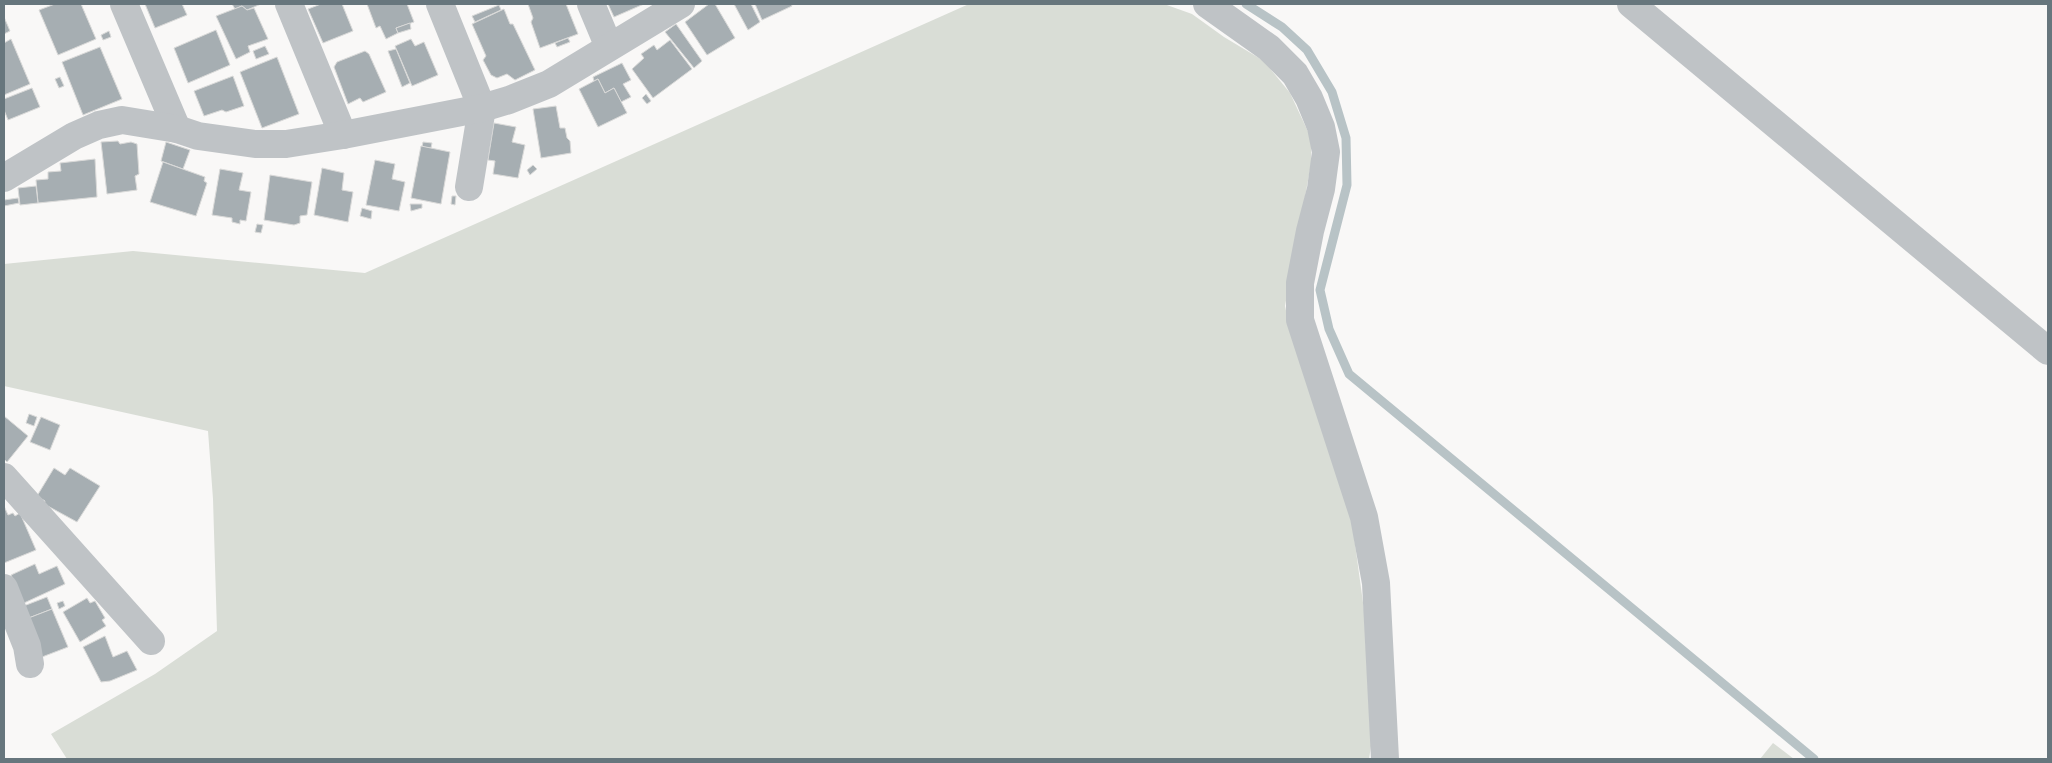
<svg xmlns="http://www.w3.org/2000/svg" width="2052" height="763" font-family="Overpass,sans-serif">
<rect width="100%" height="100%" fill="#f9f8f7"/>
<g fill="#d9ddd6">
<polygon points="969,4 1164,4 1192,14 1224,37 1264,61 1290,93 1311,138 1311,164 1285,306 1290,329 1352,522 1364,610 1371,746 1369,759 67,759 51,734 155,674 217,631 213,499 208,431 4,386 4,264 133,251 365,273"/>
<polygon points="1773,743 1794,759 1760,759"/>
</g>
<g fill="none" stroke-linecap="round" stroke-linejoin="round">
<polyline stroke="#b8c3c6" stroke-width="9" points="1246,4 1282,27 1307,50 1332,92 1346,138 1347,185 1320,290 1329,329 1349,374 1814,759"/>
</g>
<g fill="#a6aeb2" stroke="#dadad9">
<polygon points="55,4 81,4 96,39 58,55 39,10"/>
<polygon points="145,4 182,4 187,15 155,28"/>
<polygon points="232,4 261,4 247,10 242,6 235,9"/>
<polygon points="321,4 342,4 353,31 323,43 308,9"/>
<polygon points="367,4 407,4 414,22 396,28 398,33 386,39 380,26 376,28"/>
<polygon points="528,4 566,4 578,34 540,48 531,22 533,18"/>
<polygon points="608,4 644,4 614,17"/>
<polygon points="709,4 715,4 735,38 707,55 685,22"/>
<polygon points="734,4 751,4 760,22 748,30"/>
<polygon points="755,4 791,4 792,6 762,20"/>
<polygon points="499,5 501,10 475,22 472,16"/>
<polygon points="242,6 247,10 254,8 268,39 248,46 250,52 236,59 216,16"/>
<polygon points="504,9 510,24 513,24 535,70 515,80 507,74 497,78 491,75 483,60 486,56 472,24"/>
<polygon points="4,17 10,31 4,34"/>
<polygon points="410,23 411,29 398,33 396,28"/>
<polygon points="676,24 702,61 694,68 665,32"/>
<polygon points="216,30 230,65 188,83 174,48"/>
<polygon points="109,31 111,37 103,40 101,35"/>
<polygon points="568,38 570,42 557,47 555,43"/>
<polygon points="11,39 30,84 4,95 4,43"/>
<polygon points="411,39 415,46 424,42 438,75 412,86 395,46"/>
<polygon points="670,40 692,69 653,98 632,69 644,58 641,54 654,45 657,50"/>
<polygon points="265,46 269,54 256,59 253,51"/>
<polygon points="100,47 122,99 83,115 62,62"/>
<polygon points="396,49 410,83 402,87 388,51"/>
<polygon points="365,51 369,54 386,92 363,102 360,98 348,104 334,67 337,62"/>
<polygon points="277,57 299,114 262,128 240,72"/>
<polygon points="622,63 631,80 623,84 631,97 621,102 614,88 605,93 598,79 594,81 593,77"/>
<polygon points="233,76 244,106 226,112 222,110 204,116 194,91"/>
<polygon points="60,77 64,86 59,88 55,79"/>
<polygon points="598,79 605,93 614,88 627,113 598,127 579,89"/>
<polygon points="32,88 40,107 8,120 4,110 4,99"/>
<polygon points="646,94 651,101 647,104 642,98"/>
<polygon points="556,106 560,128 565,128 567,138 570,141 571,153 541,158 533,109"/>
<polygon points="494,123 516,127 512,142 525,145 518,178 493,174 495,161 488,160"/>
<polygon points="118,141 120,144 131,142 137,144 139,174 135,176 137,190 107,194 101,142"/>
<polygon points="166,142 190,150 183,169 161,161"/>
<polygon points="423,142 432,143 431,148 422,147"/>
<polygon points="421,146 450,152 441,204 411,198"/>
<polygon points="95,159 97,197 38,203 36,180 48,179 48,172 61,171 60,163"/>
<polygon points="375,160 395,164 392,179 405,182 399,211 366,205"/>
<polygon points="163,162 205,177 204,181 207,183 196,216 150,202"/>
<polygon points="533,165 537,169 530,175 527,170"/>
<polygon points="322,168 344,173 342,190 353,192 348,222 314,215"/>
<polygon points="220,169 243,173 239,190 251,192 246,221 240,220 240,224 232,222 232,218 212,215"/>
<polygon points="270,175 312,182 307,215 300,216 300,223 294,225 264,220"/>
<polygon points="36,186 38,203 20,205 18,188"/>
<polygon points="452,196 456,196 455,205 451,204"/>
<polygon points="18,198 19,203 4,206 4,200"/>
<polygon points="410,204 422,204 422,208 411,211"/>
<polygon points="362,208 372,211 371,219 360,216"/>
<polygon points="257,224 263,225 261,233 255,232"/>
<polygon points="29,414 37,417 34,426 26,423"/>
<polygon points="4,416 28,436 7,462 4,459"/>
<polygon points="41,417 60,425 50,450 30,442"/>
<polygon points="54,468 65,475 70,468 100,486 77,522 44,504 45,501 37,496"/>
<polygon points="4,506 8,515 13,513 15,516 20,513 36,550 4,563"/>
<polygon points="35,564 39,574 57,566 65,584 24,603 11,575"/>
<polygon points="47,597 52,609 26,619 21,607"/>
<polygon points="87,598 90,603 95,601 105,618 102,620 106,626 80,642 63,612"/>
<polygon points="63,601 65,606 59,609 57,603"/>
<polygon points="52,609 68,647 42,657 26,619"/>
<polygon points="105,636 113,657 127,651 137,670 110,681 101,682 83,647"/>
</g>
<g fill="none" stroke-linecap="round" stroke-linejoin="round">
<g stroke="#bfc3c6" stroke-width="28">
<polyline points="124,4 177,129"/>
<polyline points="289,4 343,135"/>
<polyline points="440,4 482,108 469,187"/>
<polyline points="591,4 609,47"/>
<polyline points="1207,4 1269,48 1295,74 1309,98 1321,127 1326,152 1321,189 1310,231 1300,283 1300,320 1364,517 1376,583 1385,759"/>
<polyline points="1631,4 2048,351"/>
<polyline points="4,178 74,136 99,125 122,120 177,129 198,136 255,144 286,144 343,135 482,108 509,100 549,84 681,4"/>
<polyline points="4,477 151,641"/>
<polyline points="4,588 27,646 30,664"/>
</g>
</g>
<rect width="2052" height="763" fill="none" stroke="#67767d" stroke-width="10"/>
</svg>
